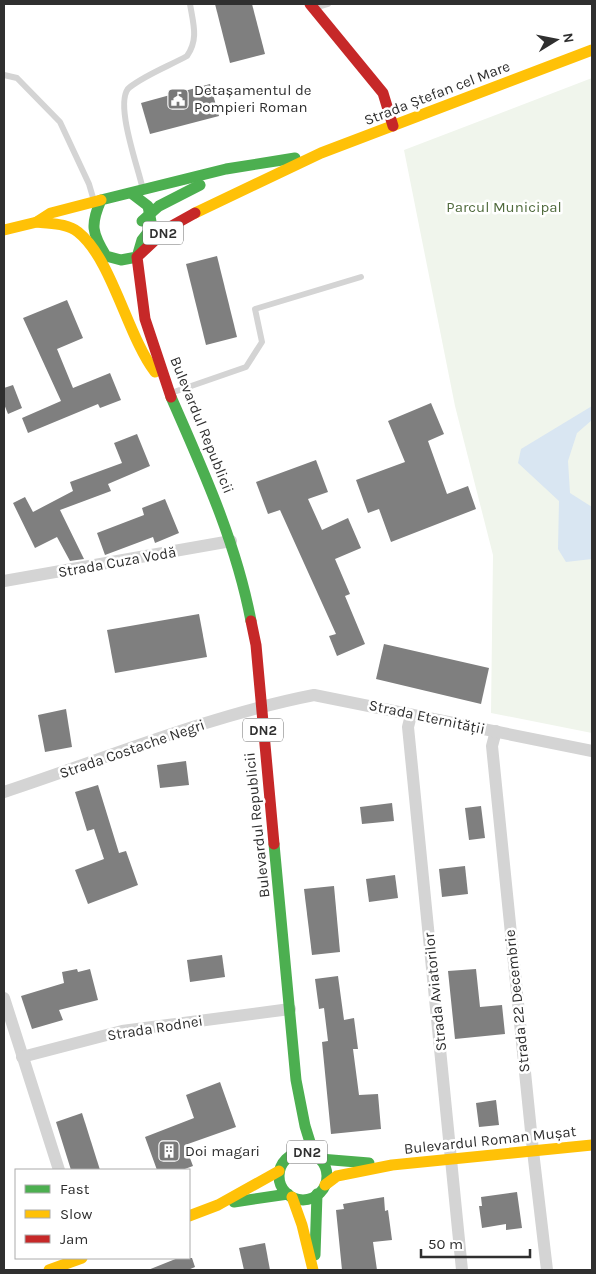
<svg xmlns="http://www.w3.org/2000/svg" width="596" height="1274" font-family="Karla,sans-serif">
<rect width="100%" height="100%" fill="#fff"/>
<polygon fill="#f0f5ec" points="592,78 592,733 491,713 493,555 455,406 404,150"/>
<polygon fill="#d9e6f2" points="592,406 592,420 577,433 568,461 570,493 592,507 592,559 566,562 558,549 559,501 518,463 521,449"/>
<g fill="#7f7f7f">
<polygon points="215,4 252,4 265,54 230,63"/>
<polygon points="210,84 219,116 150,134 141,103"/>
<polygon points="217,256 237,337 206,345 186,264"/>
<polygon points="67,300 83,338 57,349 73,388 110,373 121,400 100,408 98,404 28,433 22,418 61,401 23,318"/>
<polygon points="13,385 22,408 8,414 4,404 4,388"/>
<polygon points="431,403 444,434 428,441 447,494 468,486 476,509 391,542 379,509 368,513 356,480 405,462 388,421"/>
<polygon points="137,434 150,466 108,484 111,491 60,510 84,559 70,561 57,537 35,548 13,503 25,497 33,512 73,491 70,482 122,463 114,443"/>
<polygon points="316,460 328,492 308,499 322,530 348,518 361,548 335,559 350,594 345,596 365,644 337,656 329,636 336,634 280,510 268,514 256,482"/>
<polygon points="165,499 179,533 155,543 153,537 105,555 97,533 144,515 142,508"/>
<polygon points="199,614 207,657 115,673 107,630"/>
<polygon points="384,644 489,668 481,704 376,679"/>
<polygon points="66,709 72,747 45,752 38,715"/>
<polygon points="186,761 189,785 160,788 157,765"/>
<polygon points="98,785 119,853 126,851 138,885 88,904 75,870 104,859 94,829 87,831 75,792"/>
<polygon points="392,803 394,821 362,824 360,807"/>
<polygon points="481,806 485,838 469,840 465,808"/>
<polygon points="465,866 468,894 442,897 439,869"/>
<polygon points="395,875 398,898 369,902 366,879"/>
<polygon points="334,886 340,952 312,955 304,889"/>
<polygon points="222,955 225,977 190,982 187,960"/>
<polygon points="77,969 78,972 90,969 98,1000 59,1010 63,1020 32,1029 21,996 64,983 62,972"/>
<polygon points="476,969 480,1007 502,1005 505,1034 455,1039 448,971"/>
<polygon points="338,976 344,1020 354,1018 358,1049 353,1049 359,1095 378,1094 381,1129 331,1134 322,1042 328,1041 324,1008 319,1009 315,979"/>
<polygon points="220,1082 236,1127 185,1145 193,1166 182,1170 157,1170 145,1137 194,1118 186,1095"/>
<polygon points="496,1100 499,1125 479,1127 476,1103"/>
<polygon points="82,1113 100,1170 71,1170 56,1122"/>
<polygon points="517,1192 522,1228 506,1230 506,1224 482,1228 479,1206 482,1206 481,1197"/>
<polygon points="384,1197 385,1211 388,1210 392,1240 373,1242 377,1270 342,1270 336,1210 344,1209 343,1204"/>
<polygon points="265,1243 270,1270 244,1270 239,1248"/>
<polygon points="178,1258 192,1258 195,1267 188,1270 148,1270"/>
</g>
<g fill="none" stroke-linecap="round" stroke-linejoin="round">
<g stroke="#d4d4d4" stroke-width="6">
<polyline points="315,8 328,4"/>
<polyline points="4,75 17,78 60,122 89,184 94,201"/>
<path d="M142,186c-4,-19 -29,-87 -12,-99 17,-13 39,-21 57,-31 12,-17 6,-33 3,-52"/>
<polyline points="171,393 246,367 262,342 255,309 361,277"/>
</g>
<g stroke="#d4d4d4" stroke-width="12">
<polyline points="4,581 231,541"/>
<polyline points="411,715 408,727 462,1270"/>
<polyline points="496,731 492,746 533,1151 547,1270"/>
<path d="M4,792c100,-33 207,-77 310,-97l278,56"/>
<polyline points="4,998 59,1170"/>
<polyline points="22,1057 122,1031 290,1009"/>
</g>
<g stroke="#4caf50" stroke-width="11">
<path d="M131,193l17,13 4,21 -10,13 -5,17 -16,3 -15,-4c-14,-23 -16,-31 -5,-56l125,-31 69,-11"/>
<polyline points="142,221 159,206 200,185"/>
<path d="M171,397c32,73 65,145 80,224"/>
<polyline points="274,844 296,1080 305,1126 314,1155"/>
<circle cx="303" cy="1176" r="24"/>
<polyline points="320,1159 369,1163"/>
<polyline points="234,1202 288,1194"/>
<polyline points="315,1255 317,1194"/>
</g>
<g stroke="#ffc107" stroke-width="11">
<polyline points="195,213 321,153 592,50"/>
<path d="M37,222c13,2 30,1 41,10 34,27 49,103 77,140"/>
<polyline points="4,230 37,222 51,213 101,200"/>
<polyline points="325,1185 337,1176 392,1165 592,1145"/>
<polyline points="292,1197 302,1225 313,1270"/>
<polyline points="189,1216 218,1205 279,1171"/>
<polyline points="49,1270 82,1258"/>
</g>
<g stroke="#c62828" stroke-width="11">
<polyline points="310,4 383,93 393,126"/>
<polyline points="171,397 145,319 137,257 168,228 195,213"/>
<polyline points="251,621 256,645 274,844"/>
</g>
</g>
<defs>
<g id="civic-square" transform="scale(1.125)"><rect x="-9" y="-9" width="18" height="18" rx="4" fill="#787878" stroke="#fff"/><path d="M-.6-6.5H3V-4.5H.6V-3L4-1V1h2V6H-6V1h2V-1L-.6-3ZM-1.2 2.5V6h2.4V2.5Z" fill="#fff"/></g>
<g id="building-square" transform="scale(1.125)"><rect x="-9" y="-9" width="18" height="18" rx="4" fill="#787878" stroke="#fff"/><path d="M-4-6H4V6H1V3H-1V6H-4ZM-2.5-4.3h1.7v1.8h-1.7ZM.8-4.3h1.7v1.8H.8ZM-2.5-1h1.7V.8h-1.7ZM.8-1h1.7V.8H.8Z" fill="#fff"/></g>
</defs>
<g fill-rule="evenodd">
<use href="#civic-square" x="178" y="99"/>
<use href="#building-square" x="169" y="1151"/>
</g>
<g text-anchor="middle" stroke-width="5" stroke-linejoin="round" paint-order="stroke">
<g fill="#fff" stroke="#6d6d6d" stroke-width="1">
<rect x="143" y="221.5" width="40" height="23" rx="4"/>
<rect x="243" y="718.5" width="40" height="23" rx="4"/>
<rect x="287" y="1140.5" width="40" height="23" rx="4"/>
</g>
<g font-size="14" font-weight="bold" fill="#2f2f2f">
<text x="163" y="238">DN2</text>
<text x="263" y="735">DN2</text>
<text x="307" y="1157">DN2</text>
</g>
<g font-size="15" fill="#2f2f2f" stroke="#fff" text-anchor="start">
<text x="194" y="95">Detașamentul de<tspan x="194" dy="17">Pompieri Roman</tspan></text>
<text x="185" y="1156">Doi magari</text>
</g>
<g font-size="15" fill="#2f2f2f" stroke="#fff">
<text transform="translate(437 93) rotate(-21)" y="5">Strada Ștefan cel Mare</text>
<text transform="translate(202 425) rotate(68)" y="5">Bulevardul Republicii</text>
<text transform="translate(117 562) rotate(-10)" y="5">Strada Cuza Vodă</text>
<text transform="translate(427 717) rotate(12)" y="5">Strada Eternității</text>
<text transform="translate(132 749) rotate(-19)" y="5">Strada Costache Negri</text>
<text transform="translate(257 825) rotate(-96)" y="5">Bulevardul Republicii</text>
<text transform="translate(435 992) rotate(-96)" y="5">Strada Aviatorilor</text>
<text transform="translate(517 1001) rotate(-96)" y="5">Strada 22 Decembrie</text>
<text transform="translate(155 1028) rotate(-9)" y="5">Strada Rodnei</text>
<text transform="translate(490 1140) rotate(-6)" y="5">Bulevardul Roman Mușat</text>
</g>
<g font-size="15" fill="#4f6a3c" stroke="#fff">
<text x="504" y="212">Parcul Municipal</text>
</g>
</g>
<rect width="596" height="1274" fill="none" stroke="#2f2f2f" stroke-width="10"/>
<rect x="15" y="1169" width="175" height="90" fill="#ffffff" stroke="#acacac"/>
<rect x="25" y="1185" width="25" height="8" fill="#4caf50" stroke="#acacac"/>
<text x="60" y="1194" font-size="15" fill="#2f2f2f">Fast</text>
<rect x="25" y="1210" width="25" height="8" fill="#ffc107" stroke="#acacac"/>
<text x="60" y="1219" font-size="15" fill="#2f2f2f">Slow</text>
<rect x="25" y="1235" width="25" height="8" fill="#c62828" stroke="#acacac"/>
<text x="60" y="1244" font-size="15" fill="#2f2f2f">Jam</text>
<g transform="translate(556 40) rotate(80)" stroke="#ffffff" stroke-width="4" paint-order="stroke">
<path d="M0-4L9 19L0 12L-9 19Z" fill="#2f2f2f"/>
<text y="-8" font-size="14" font-weight="bold" text-anchor="middle" fill="#2f2f2f">N</text>
</g>
<path d="M421 1249v8h109v-8" fill="none" stroke="#2f2f2f" stroke-width="2.5"/>
<text x="428" y="1249" font-size="15" fill="#2f2f2f" stroke="#ffffff" stroke-width="4" paint-order="stroke">50 m</text>
</svg>
